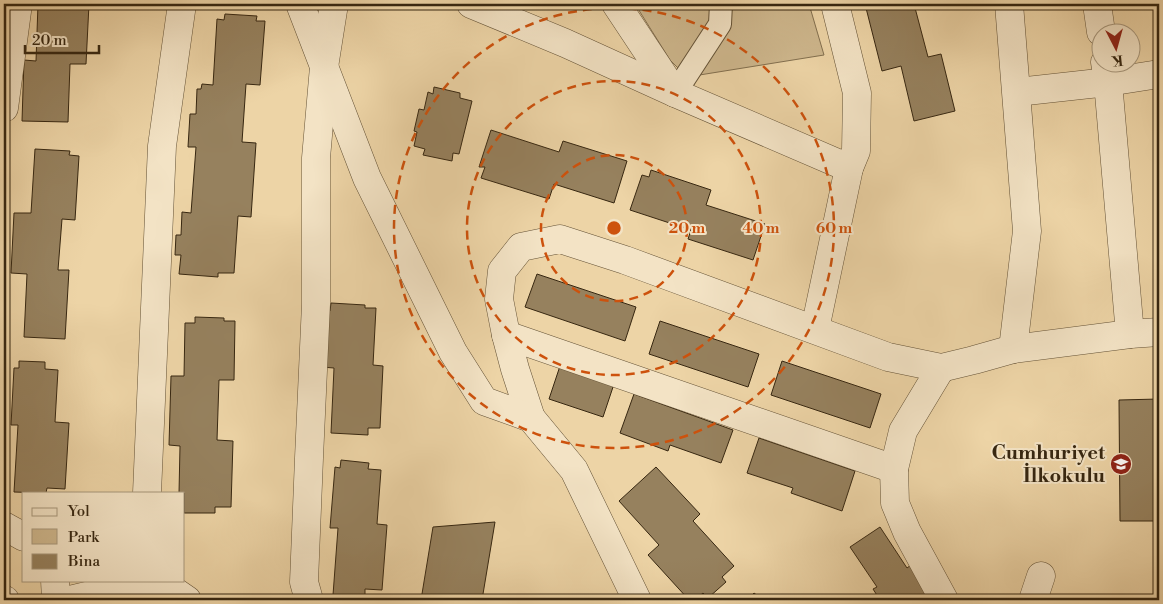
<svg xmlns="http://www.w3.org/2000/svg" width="1163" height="604" font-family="'Libre Bodoni',serif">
<rect width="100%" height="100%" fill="#edd4a6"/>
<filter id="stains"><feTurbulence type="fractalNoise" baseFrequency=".004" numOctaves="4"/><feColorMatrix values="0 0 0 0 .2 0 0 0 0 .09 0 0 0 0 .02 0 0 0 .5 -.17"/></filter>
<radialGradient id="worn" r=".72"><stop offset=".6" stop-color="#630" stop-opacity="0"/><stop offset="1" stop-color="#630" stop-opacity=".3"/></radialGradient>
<polygon fill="#ceb78d" stroke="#826f4f" points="635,4 809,4 824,55 687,77 670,60"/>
<g fill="#96815e" stroke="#372711">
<polygon points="38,4 89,4 86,64 70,64 68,122 22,121 24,60 36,61"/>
<polygon points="865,4 914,4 928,57 941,54 955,111 914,121 901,66 882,71"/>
<polygon points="225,14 257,16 256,21 265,21 260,85 246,84 242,142 256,143 251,217 238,216 234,273 218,273 218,277 179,274 181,255 175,255 176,235 181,235 182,212 191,213 196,147 188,147 190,114 196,114 197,89 201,89 202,84 213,85 217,19 224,20"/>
<polygon points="434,87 460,93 460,98 472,101 459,154 453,153 452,161 423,155 425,149 414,146 417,132 414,131 419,109 424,110 428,92 433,94"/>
<polygon points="491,130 559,152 563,141 627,161 614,203 554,184 549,199 481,178 485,167 479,167"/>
<polygon points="35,149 70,151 69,155 79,156 75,220 62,219 58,270 69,270 65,339 24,337 27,274 11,273 14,213 31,213"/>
<polygon points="651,170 711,190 706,205 765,224 753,260 688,239 691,230 630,210 642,175 649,177"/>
<polygon points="537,274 636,307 625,341 525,307"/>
<polygon points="331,303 365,305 365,308 376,308 373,365 383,366 380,428 368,428 368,435 331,433 334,368 321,367 324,311 330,311"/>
<polygon points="195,317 224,318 224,321 235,321 234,380 219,380 217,440 233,441 231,507 215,507 215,513 184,513 184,493 179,493 180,446 169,445 171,376 184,376 185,323 195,323"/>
<polygon points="660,321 759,354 748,387 649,354"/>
<polygon points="19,361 45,362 45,369 58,370 55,422 69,423 65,489 47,488 46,493 14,492 18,425 11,425 14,368 19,368"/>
<polygon points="782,361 881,394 870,428 771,395"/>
<polygon points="560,366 614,384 603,417 549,399"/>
<polygon points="634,394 733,430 721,463 670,445 668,451 620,433"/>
<polygon points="1159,399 1159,521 1120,521 1119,400"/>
<polygon points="759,438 855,471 842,511 791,493 793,488 747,473"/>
<polygon points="341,460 369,463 368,469 381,470 377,524 387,525 382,590 365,589 365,597 333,595 338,528 330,528 335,467 340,468"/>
<polygon points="656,467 700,514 693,521 734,566 722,577 726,582 708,598 703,593 695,600 689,600 648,555 659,545 619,501"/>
<polygon points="495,522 482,600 421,600 433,527"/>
<polygon points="880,527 907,568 911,565 935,600 880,600 873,589 877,587 850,547"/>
<polygon points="754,593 763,600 747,600"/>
<polygon points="1103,597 1103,600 1076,600"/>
</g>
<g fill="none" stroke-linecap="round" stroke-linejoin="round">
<g stroke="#645236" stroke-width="24">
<polyline id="pedestrian" points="675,93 720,24 721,4"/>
</g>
<g stroke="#645236" stroke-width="29">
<g id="minor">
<polyline points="471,4 565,43 675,93 849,168"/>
<polyline points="616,4 675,93"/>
<polyline points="1009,4 1027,231 1013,349"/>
<polyline points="1097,4 1101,32"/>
<polyline points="1105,62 1108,82 1130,334"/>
<polyline points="1017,92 1108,82 1159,74"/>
<polyline points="4,108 18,4"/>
<polyline points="815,329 849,168 856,151 857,93 835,4"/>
<polyline points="506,335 894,469"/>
<polyline points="941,368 903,431 894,469 895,503 907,532 944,600"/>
<polyline points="531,418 515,369 506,335 499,299 502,271 521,247 560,239 625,260 888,357 941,368 974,360 1013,349 1130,334 1159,332"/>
<polyline points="147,493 162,146 182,4"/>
<polyline points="4,526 24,537"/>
<polyline points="55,580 56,600"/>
<polyline points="158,580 187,600"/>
<polyline points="4,600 5,600"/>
<polyline points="69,600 153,580"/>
<polyline points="309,600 304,582 309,458 316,304 316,158 324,67 334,4"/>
<polyline points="1033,600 1041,576"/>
</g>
</g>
<g stroke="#645236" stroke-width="29">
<polyline id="tertiary" points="300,4 367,178 453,352 484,401 531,418 574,470 637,600"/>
</g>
<use href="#pedestrian" stroke="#f3e3c5" stroke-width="22"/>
<use href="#minor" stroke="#f3e3c5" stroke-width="28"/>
<use href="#tertiary" stroke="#f3e3c5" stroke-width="28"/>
</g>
<g fill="none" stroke="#cd520d" stroke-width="2.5" stroke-dasharray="9 6">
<circle cx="614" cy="228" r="73"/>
<circle cx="614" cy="228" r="147"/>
<circle cx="614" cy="228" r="220"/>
</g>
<defs>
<g id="school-disc" transform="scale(1.125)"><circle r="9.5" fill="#8f2418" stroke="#f3e3c5"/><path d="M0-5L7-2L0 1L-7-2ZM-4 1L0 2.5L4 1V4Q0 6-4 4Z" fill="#fff"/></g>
</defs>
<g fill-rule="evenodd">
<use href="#school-disc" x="1121" y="464"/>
</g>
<g text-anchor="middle" stroke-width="4" stroke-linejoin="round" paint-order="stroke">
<g font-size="20" font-weight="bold" fill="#372711" stroke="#f3e3c5" text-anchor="end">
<text x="1105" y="459">Cumhuriyet<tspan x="1105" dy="23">İlkokulu</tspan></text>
</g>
</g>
<circle cx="614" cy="228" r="8" fill="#cd520d" stroke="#f3e3c5" stroke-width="2.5"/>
<g font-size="15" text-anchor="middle" font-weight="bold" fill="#cd520d" stroke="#f3e3c5" stroke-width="4" stroke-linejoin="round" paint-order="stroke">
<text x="687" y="233">20 m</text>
<text x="761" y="233">40 m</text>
<text x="834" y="233">60 m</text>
</g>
<rect width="1163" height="604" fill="none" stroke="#edd4a6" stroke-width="20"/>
<rect x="5" y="5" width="1153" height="594" fill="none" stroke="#372711" stroke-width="2.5"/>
<rect x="10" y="10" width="1143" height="584" fill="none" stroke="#372711"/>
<rect x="22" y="492" width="162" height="90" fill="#f3e3c5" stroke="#a8987d"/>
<rect x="32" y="508" width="25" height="8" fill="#f3e3c5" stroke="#a8987d"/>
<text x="68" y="516" font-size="15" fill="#372711">Yol</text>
<rect x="32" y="529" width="25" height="15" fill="#ceb78d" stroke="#a8987d"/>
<text x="68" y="542" font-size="15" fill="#372711">Park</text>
<rect x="32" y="554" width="25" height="15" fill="#96815e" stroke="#a8987d"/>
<text x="68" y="566" font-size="15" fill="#372711">Bina</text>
<g transform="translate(1116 48) rotate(174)"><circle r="24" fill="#f3e3c5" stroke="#a8987d"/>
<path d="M0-4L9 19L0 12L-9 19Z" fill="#8f2418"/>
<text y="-8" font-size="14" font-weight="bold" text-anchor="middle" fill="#372711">K</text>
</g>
<path d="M25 45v8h74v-8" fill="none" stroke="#372711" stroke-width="2.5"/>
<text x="32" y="45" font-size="15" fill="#372711" stroke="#f3e3c5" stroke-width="4" paint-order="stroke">20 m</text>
<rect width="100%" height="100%" filter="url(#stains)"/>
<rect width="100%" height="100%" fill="url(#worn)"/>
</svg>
